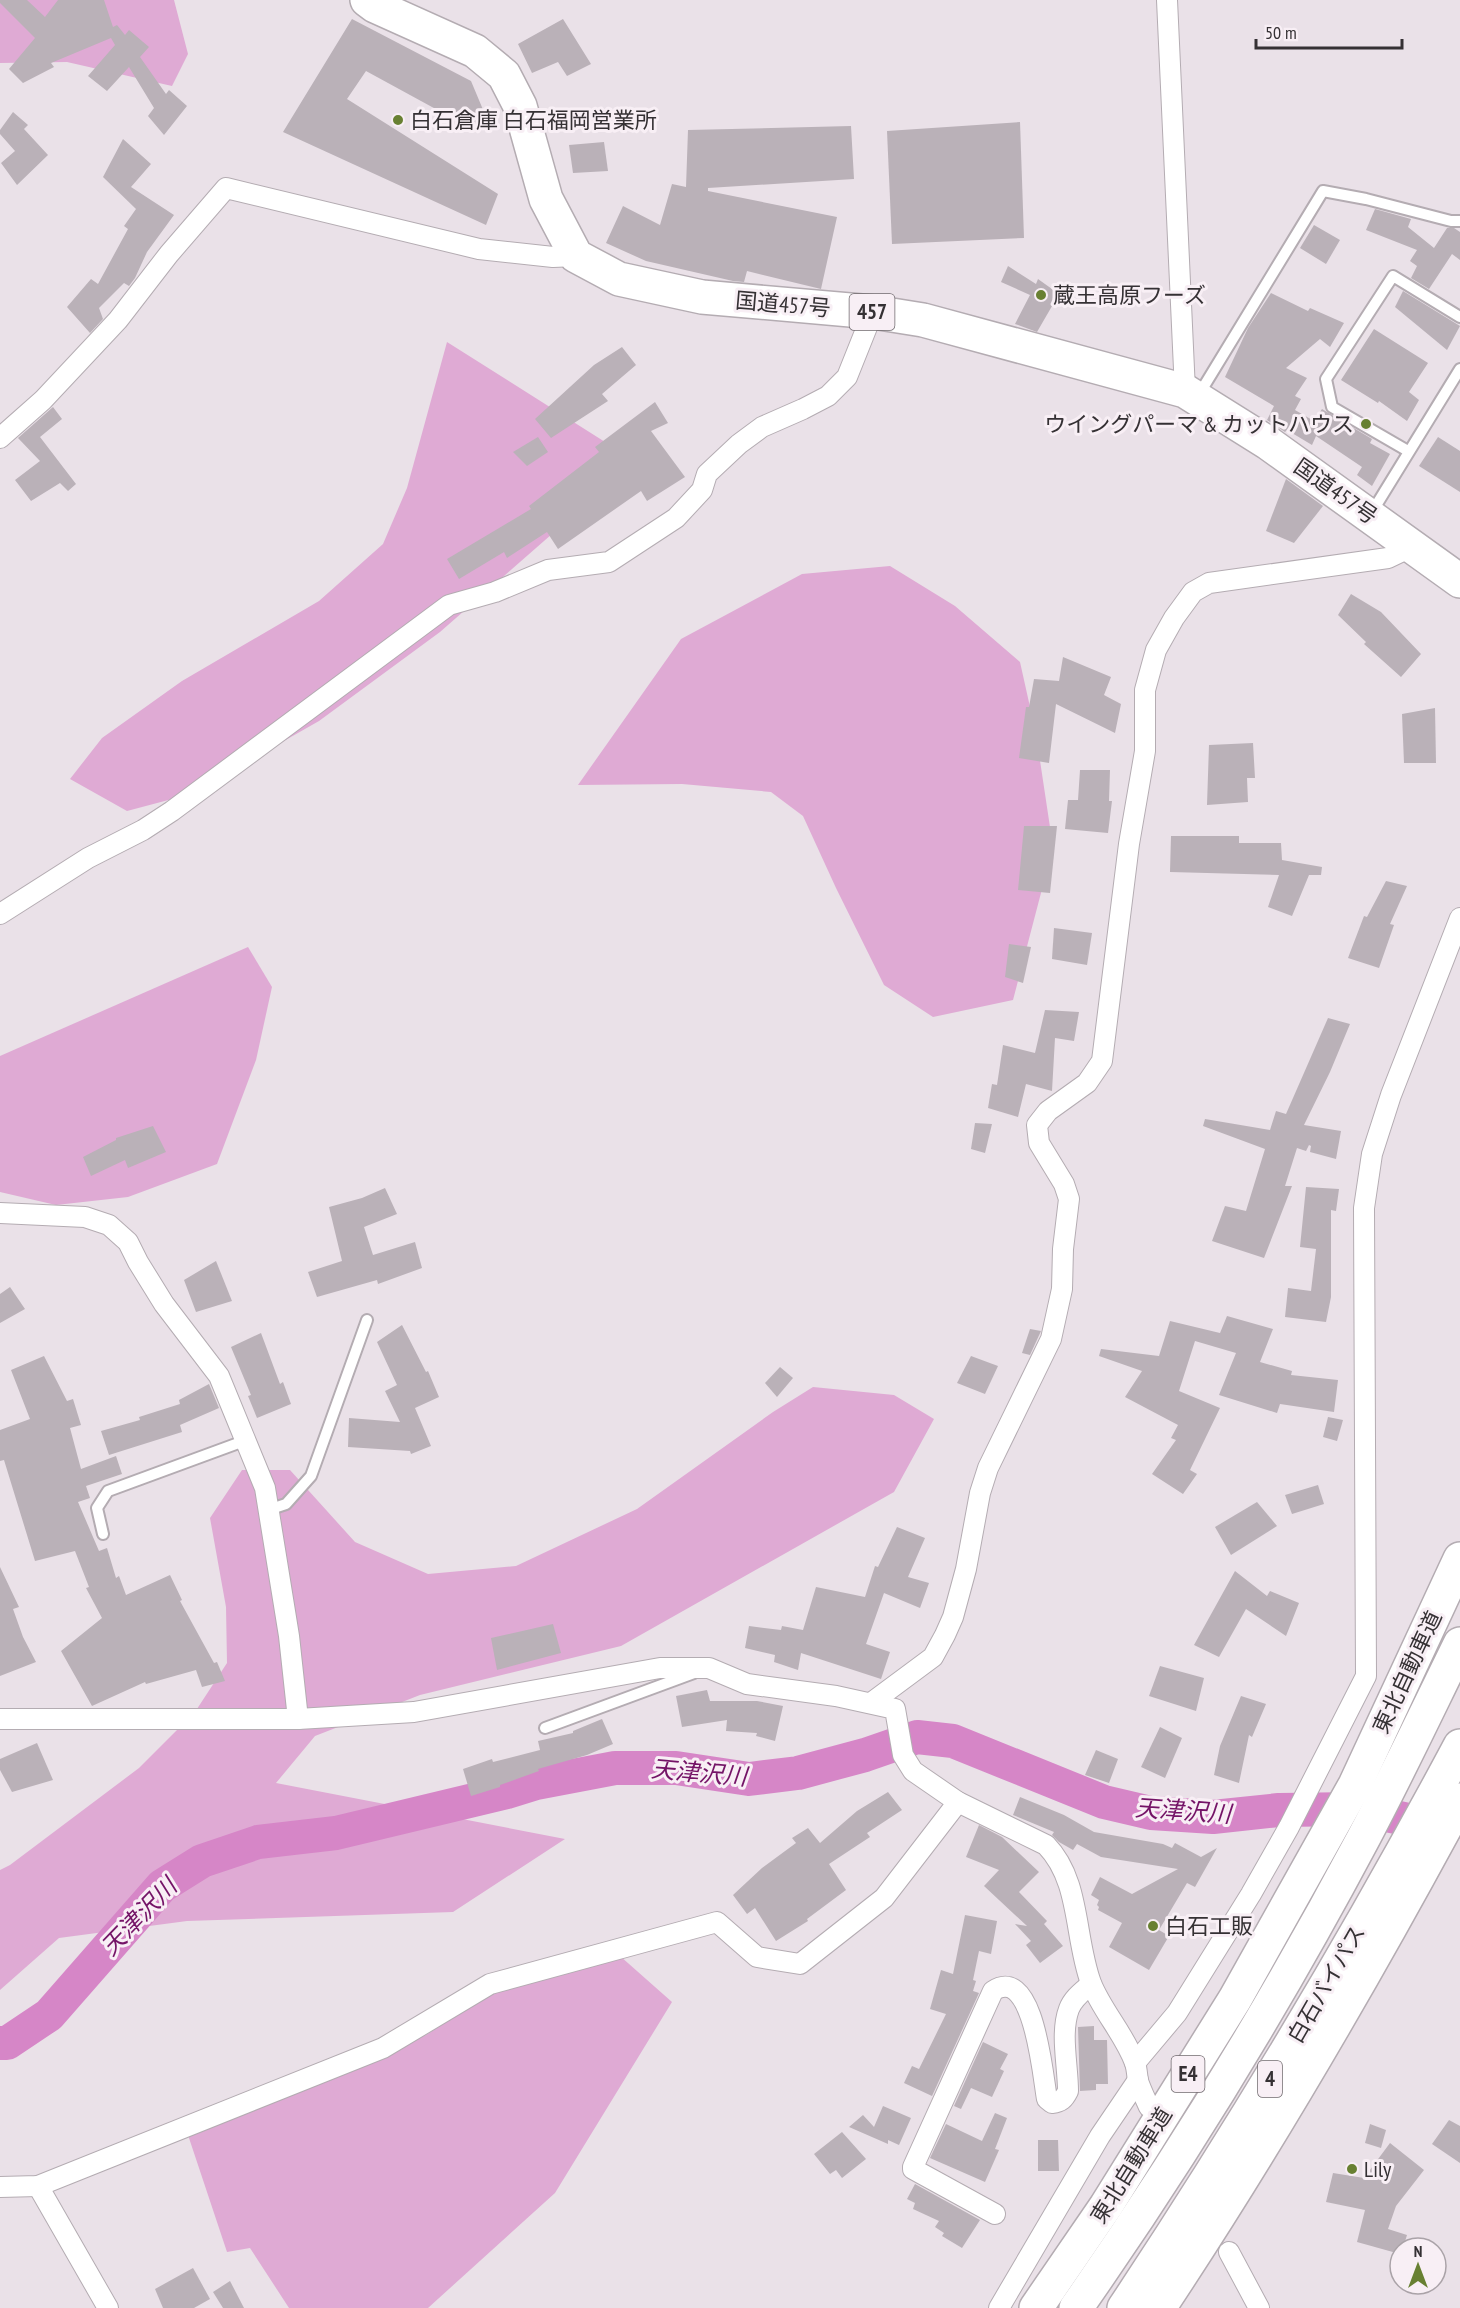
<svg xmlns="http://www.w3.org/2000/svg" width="1460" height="2308" font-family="'PT Sans Narrow','Noto Sans JP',sans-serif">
<rect width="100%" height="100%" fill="#eae1e8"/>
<g fill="#dfaad4">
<polygon points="0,0 174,0 188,54 172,86 67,62 0,63"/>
<polygon points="447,342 624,454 560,527 440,632 319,721 191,794 127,811 70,779 102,738 182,681 319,601 383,544 407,488"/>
<polygon points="890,566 955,606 1020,662 1036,734 1053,847 1013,1000 933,1017 884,985 836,888 803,816 771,792 682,784 578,785 681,639 802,574"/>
<polygon points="248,947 272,987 256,1060 217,1164 128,1197 56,1205 0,1192 0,1056"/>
<polygon points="813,1387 894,1395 934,1419 894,1492 621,1646 420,1695 315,1736 276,1783 565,1839 453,1912 187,1921 59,1938 0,1990 0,1870 10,1865 139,1768 195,1712 227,1663 226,1607 210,1518 242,1470 290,1470 355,1542 428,1574 516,1566 637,1509 773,1412"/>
<polygon points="620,1956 672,2002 555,2193 428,2308 289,2308 250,2248 227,2252 188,2135 426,2035 490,1994"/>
</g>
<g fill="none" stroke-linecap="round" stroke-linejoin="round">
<polyline stroke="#d686c7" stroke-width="34" points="0,2043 7,2043 49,2015 162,1886 202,1861 258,1842 336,1833 507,1792 536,1783 615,1768 676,1768 749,1779 798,1773 865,1755 917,1737 953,1741 1104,1802 1151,1813 1213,1817 1279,1810 1358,1809 1446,1828"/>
</g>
<g fill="#bab1b8">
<polygon points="0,0 27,0 45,17 58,0 104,0 113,27 117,25 125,35 129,30 149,47 140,57 166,94 169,90 187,106 164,135 148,116 154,108 129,67 107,91 88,76 115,45 111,38 51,63 54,67 23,83 9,69 35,38 0,3"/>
<polygon points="352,19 471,81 484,112 476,131 366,71 347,99 498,194 486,225 283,132"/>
<polygon points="563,19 591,64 567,76 558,62 532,73 518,44"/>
<polygon points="13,112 28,125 24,129 48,155 17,185 1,163 15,151 0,134 0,130"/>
<polygon points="1020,122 1024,238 892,244 887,131"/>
<polygon points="851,126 854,179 708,188 708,191 837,217 821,289 747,271 744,282 733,281 646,261 606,243 623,206 660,225 672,184 686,187 688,130"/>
<polygon points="123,139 151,164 131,187 174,215 147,252 135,278 129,286 124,283 99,308 103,319 90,333 67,307 91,279 98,284 128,229 124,226 136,209 103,177"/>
<polygon points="604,142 608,171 573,173 569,145"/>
<polygon points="1375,209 1411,219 1408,227 1434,248 1447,228 1454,228 1460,232 1460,260 1452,254 1429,289 1411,278 1417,266 1410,261 1417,250 1366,230"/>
<polygon points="1314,225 1340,240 1326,264 1300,248"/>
<polygon points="1008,266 1036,284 1038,279 1059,294 1037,332 1015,324 1030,295 1001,282"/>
<polygon points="1403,291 1460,326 1447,350 1395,307"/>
<polygon points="1271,293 1308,311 1310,308 1344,323 1330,347 1320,339 1286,368 1307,378 1295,396 1301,399 1295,410 1314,421 1322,409 1372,439 1370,443 1390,454 1372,486 1357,475 1362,467 1316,436 1312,445 1287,430 1285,432 1267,420 1274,406 1225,377 1248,328"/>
<polygon points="1374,329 1428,363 1409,392 1419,400 1407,421 1379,401 1378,403 1341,380"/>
<polygon points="622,347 636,365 602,394 608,401 551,438 535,419 594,365"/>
<polygon points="655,402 668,423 651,431 685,477 647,501 641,491 558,549 547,532 507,558 504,552 459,579 447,559 531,509 529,506 599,452 595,447"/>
<polygon points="53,407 62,419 40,437 76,484 68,491 60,483 31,501 15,480 40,461 18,438"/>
<polygon points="538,437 548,452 527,466 513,452"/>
<polygon points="1438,437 1460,451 1460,492 1419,466"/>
<polygon points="1286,479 1323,506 1294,543 1266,531"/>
<polygon points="1351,594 1381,612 1421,654 1401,677 1364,644 1366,642 1338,615"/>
<polygon points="1063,657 1111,677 1104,695 1121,704 1115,733 1056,704 1049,763 1019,758 1026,707 1029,707 1034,679 1059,681"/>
<polygon points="1435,708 1436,763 1404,763 1402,714"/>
<polygon points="1253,743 1255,778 1247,778 1248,802 1207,805 1209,745"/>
<polygon points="1080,770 1110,770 1109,801 1112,801 1108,833 1065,829 1068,800 1078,800"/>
<polygon points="1024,826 1057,826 1050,893 1018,890"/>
<polygon points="1171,836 1239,836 1239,843 1281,843 1282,860 1322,867 1321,875 1309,875 1292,916 1268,907 1279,875 1170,872"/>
<polygon points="1386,881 1407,886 1390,924 1394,925 1379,968 1348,958 1364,916 1367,917"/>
<polygon points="1054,928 1092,933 1087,965 1052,959"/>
<polygon points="1009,944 1031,947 1023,983 1005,977"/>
<polygon points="1045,1010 1079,1012 1074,1041 1055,1038 1052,1091 1026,1084 1018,1117 988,1108 992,1084 997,1085 1003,1045 1035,1053"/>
<polygon points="1328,1018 1350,1024 1330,1072 1304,1125 1341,1131 1336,1159 1310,1152 1311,1146 1309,1145 1306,1151 1297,1148 1285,1186 1292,1186 1264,1258 1212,1241 1225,1206 1246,1211 1265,1149 1203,1126 1205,1119 1270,1130 1276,1111 1286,1114"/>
<polygon points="975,1123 992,1124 985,1153 971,1149"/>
<polygon points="153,1126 166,1152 128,1168 125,1160 91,1176 83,1157 116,1140 116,1138"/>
<polygon points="1306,1187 1339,1189 1336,1211 1331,1210 1331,1297 1326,1322 1285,1317 1288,1288 1311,1291 1316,1249 1300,1247"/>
<polygon points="385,1188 397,1214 364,1227 373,1255 415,1242 422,1268 378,1284 377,1280 317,1297 308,1272 342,1261 329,1207 362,1198"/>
<polygon points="216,1261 232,1301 196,1312 184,1280"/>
<polygon points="10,1287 25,1309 0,1323 0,1294"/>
<polygon points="1227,1316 1273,1329 1260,1362 1292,1371 1291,1375 1338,1380 1334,1412 1280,1404 1277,1413 1219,1395 1236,1353 1195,1341 1179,1391 1220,1408 1190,1470 1197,1474 1183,1494 1152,1474 1176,1440 1171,1438 1178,1425 1125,1397 1142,1371 1099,1356 1101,1349 1159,1356 1170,1321 1220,1333"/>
<polygon points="402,1325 426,1372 428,1371 439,1397 415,1408 431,1446 411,1454 410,1451 348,1447 349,1418 400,1422 385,1391 397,1385 377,1342"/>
<polygon points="1030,1329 1041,1331 1030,1355 1022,1353"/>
<polygon points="261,1333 280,1384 283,1382 291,1404 257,1418 248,1396 251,1395 231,1347"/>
<polygon points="44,1356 67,1401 73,1399 81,1425 70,1428 81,1469 116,1456 122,1474 86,1486 90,1498 78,1502 99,1551 107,1548 116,1578 119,1576 126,1595 170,1575 182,1600 180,1601 214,1663 217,1662 225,1681 202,1687 196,1670 146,1684 145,1682 92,1706 61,1651 102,1618 86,1588 89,1587 75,1551 35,1561 4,1460 0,1461 0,1430 30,1419 11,1370"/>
<polygon points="971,1356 998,1366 985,1394 957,1383"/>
<polygon points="780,1367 793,1378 777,1397 765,1383"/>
<polygon points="209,1384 219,1408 180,1425 182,1432 109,1455 101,1431 140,1420 139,1417 180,1404 179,1400"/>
<polygon points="1328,1417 1343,1420 1337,1441 1323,1437"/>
<polygon points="1318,1485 1324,1504 1292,1514 1285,1495"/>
<polygon points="1257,1502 1277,1526 1231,1555 1215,1527"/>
<polygon points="897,1527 925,1538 908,1577 929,1583 920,1608 884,1593 866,1644 890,1652 881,1679 801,1653 798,1670 774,1662 775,1655 745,1648 749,1626 781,1630 782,1626 803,1630 816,1587 865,1597 875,1566 878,1567"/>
<polygon points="0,1567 19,1607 13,1609 23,1637 36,1662 0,1676"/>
<polygon points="1235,1571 1267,1596 1270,1591 1299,1603 1286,1636 1246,1609 1219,1657 1194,1645"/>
<polygon points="553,1624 561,1653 497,1670 491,1638"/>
<polygon points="1160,1666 1204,1678 1196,1711 1149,1696"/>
<polygon points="707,1690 710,1701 757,1701 783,1706 775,1741 756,1736 757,1733 726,1731 727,1720 682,1727 676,1696"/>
<polygon points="1241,1696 1266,1704 1252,1737 1249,1735 1239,1783 1214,1775 1220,1746"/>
<polygon points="602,1719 613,1744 587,1755 538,1769 539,1771 500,1785 500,1787 471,1796 463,1769 492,1759 493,1762 540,1750 538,1741 573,1733 573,1731"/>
<polygon points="1160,1727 1182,1738 1165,1778 1141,1767"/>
<polygon points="37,1743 53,1780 12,1792 0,1770 0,1759"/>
<polygon points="1096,1750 1118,1759 1109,1783 1085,1775"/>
<polygon points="888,1792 902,1810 867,1833 870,1837 829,1864 846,1890 807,1919 808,1921 776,1941 755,1908 747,1914 733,1895 762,1868 796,1843 792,1838 808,1828 820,1843 857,1811"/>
<polygon points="1020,1797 1064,1815 1094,1832 1163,1844 1172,1848 1175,1843 1201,1857 1217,1848 1195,1887 1187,1883 1159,1930 1169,1936 1149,1970 1109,1947 1122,1923 1098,1910 1099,1907 1097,1905 1099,1900 1091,1895 1100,1877 1132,1894 1178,1869 1101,1857 1077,1844 1073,1850 1059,1842 1052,1835 1054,1832 1013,1815"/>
<polygon points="979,1825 1002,1837 1039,1872 1019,1892 1047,1921 1044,1924 1063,1946 1040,1963 1026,1945 1031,1941 1015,1924 1027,1926 984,1886 999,1870 966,1857"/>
<polygon points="965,1915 997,1921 991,1954 979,1951 973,1980 976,1981 973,1991 979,1993 932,2096 904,2083 912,2066 919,2069 946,2014 930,2009 941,1970 953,1974"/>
<polygon points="1094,2026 1094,2040 1107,2040 1108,2084 1096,2084 1096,2090 1080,2091 1078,2027"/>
<polygon points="983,2042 1008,2054 1000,2069 1004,2071 992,2097 971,2088 961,2109 954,2106"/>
<polygon points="883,2106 911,2118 899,2145 888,2140 888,2144 849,2127 863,2115 874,2127"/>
<polygon points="995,2113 1007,2118 995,2149 999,2150 985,2182 930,2158 946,2124 982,2141"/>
<polygon points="1449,2120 1460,2126 1460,2163 1432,2144"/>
<polygon points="1370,2124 1386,2130 1381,2148 1365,2143"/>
<polygon points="842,2132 866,2159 842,2178 836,2170 830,2174 814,2154"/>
<polygon points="1038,2140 1058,2140 1059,2171 1038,2171"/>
<polygon points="1390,2143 1424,2170 1396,2206 1388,2229 1407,2235 1403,2248 1400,2248 1400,2254 1357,2242 1365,2210 1326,2202 1333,2173 1364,2178"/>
<polygon points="915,2184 980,2220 962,2248 942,2236 944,2233 935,2227 939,2221 913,2209 915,2203 907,2199"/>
<polygon points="193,2268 210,2299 194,2308 163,2308 155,2289"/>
<polygon points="230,2281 244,2308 223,2308 213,2292"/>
</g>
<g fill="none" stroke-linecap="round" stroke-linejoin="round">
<g stroke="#b4acb2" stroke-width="14">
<g id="lane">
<polyline points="1198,396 1323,191 1366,199 1451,221 1460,221"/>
<polyline points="1408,451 1332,407 1326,379 1393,276 1460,317"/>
<polyline points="1372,512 1460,369"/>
<polyline points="268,1510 286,1504 311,1476 367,1320"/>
<polyline points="103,1534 97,1508 108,1491 244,1441"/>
<polyline points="545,1728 694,1673"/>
</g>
</g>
<g stroke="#b4acb2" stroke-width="22">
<g id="street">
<polyline points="1167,0 1185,391"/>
<polyline points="0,438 43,400 118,320 169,254 226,188 479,249 553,257 576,256"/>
<polyline points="0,914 88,858 143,830 172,811 449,605 495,592 548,570 609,562 676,518 702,490 707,474 739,444 762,427 803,409 828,396 847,377 873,312"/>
<polyline points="0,1213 85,1217 109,1225 128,1242 138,1262 164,1304 219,1376 265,1488 289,1636 298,1719"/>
<polyline points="871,1703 933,1657 945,1635 953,1617 966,1569 980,1493 988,1468 1051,1339 1062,1289 1063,1249 1069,1199 1064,1184 1039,1143 1037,1125 1048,1111 1087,1083 1102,1061 1129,844 1145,751 1145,690 1156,650 1174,618 1193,592 1209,583 1388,558 1413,546"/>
<path d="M0,1719h298l116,-7 246,-44h49l38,16 89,12 59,13 8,46 10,16 45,31 88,43c35,36 28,92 45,138 11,28 34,52 44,80 2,6 2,12 3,18 3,9 7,17 11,26"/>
<polyline points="1135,2063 1177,2013 1251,1894 1289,1827 1366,1676 1364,1208 1372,1154 1391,1095 1460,918"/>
<polyline points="38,2186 108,2308"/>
<polyline points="0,2187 38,2186 383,2048 490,1984 717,1922 757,1957 800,1964 884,1898 958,1802"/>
<path d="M995,2214l-82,-45v-2l80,-176c41,-28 50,87 54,108l5,4c9,-1 12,-4 16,-12 0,-26 -8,-58 1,-82 4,-11 14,-18 22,-25"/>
<polyline points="1229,2252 1259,2308"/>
<polyline points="999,2308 1100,2136 1138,2080"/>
</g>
</g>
<g stroke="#b4acb2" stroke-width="36">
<g id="highway">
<polyline points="367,0 375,6 475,51 504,75 520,106 546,199 576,256 619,279 702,297 873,312 923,320 1185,391 1268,443 1460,581"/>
<polyline points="1036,2308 1106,2206 1235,1999 1355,1785 1460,1559"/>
<path d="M1076,2308c105,-150 201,-307 287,-469 34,-64 65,-130 97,-195"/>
<path d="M1124,2308c121,-182 233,-369 336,-562"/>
<path d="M1159,2308c109,-164 208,-335 301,-508"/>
</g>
</g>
<use href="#lane" stroke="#fff" stroke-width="10"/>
<use href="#street" stroke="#fff" stroke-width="20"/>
<use href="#highway" stroke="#fff" stroke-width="33"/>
</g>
<g fill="#688032" stroke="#f8eff5" stroke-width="2">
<circle cx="398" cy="120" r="6"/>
<circle cx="1041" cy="295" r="6"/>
<circle cx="1366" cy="424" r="6"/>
<circle cx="1153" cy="1926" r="6"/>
<circle cx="1352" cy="2169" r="6"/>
</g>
<g text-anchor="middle" stroke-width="6" stroke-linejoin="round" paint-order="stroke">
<g fill="#f8eff5" stroke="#706a6e" stroke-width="1.5">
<rect x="849.5" y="294" width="45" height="36" rx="4.5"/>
<rect x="1171.5" y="2056" width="33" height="36" rx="4.5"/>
<rect x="1258" y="2061" width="24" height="36" rx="4.5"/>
</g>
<g font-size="21" font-weight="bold" fill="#353134">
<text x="872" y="319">457</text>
<text x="1188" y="2081">E4</text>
<text x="1270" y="2086">4</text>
</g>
<g font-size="22" fill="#353134" stroke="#f8eff5" text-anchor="start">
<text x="410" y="128">白石倉庫 白石福岡営業所</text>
<text x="1053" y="303">蔵王高原フーズ</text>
<text x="1354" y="432" text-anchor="end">ウイングパーマ &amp; カットハウス</text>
<text x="1165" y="1934">白石工販</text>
<text x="1364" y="2177">Lily</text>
</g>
<g font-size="22" fill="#353134" stroke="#f8eff5">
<text transform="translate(783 304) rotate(5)" y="8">国道457号</text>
<text transform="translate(1336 491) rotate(35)" y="8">国道457号</text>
<text transform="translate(1407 1672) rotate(-65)" y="8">東北自動車道</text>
<text transform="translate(1326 1984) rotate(-60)" y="8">白石バイパス</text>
<text transform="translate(1131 2165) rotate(-58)" y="8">東北自動車道</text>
</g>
<g font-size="24" font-style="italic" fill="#741467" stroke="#f8eff5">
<text transform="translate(699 1773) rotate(5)" y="8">天津沢川</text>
<text transform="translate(1183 1811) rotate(4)" y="8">天津沢川</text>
<text transform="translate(139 1917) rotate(-46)" y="8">天津沢川</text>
</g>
</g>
<g transform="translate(1418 2266)"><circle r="28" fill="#f8eff5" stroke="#aaa3a8" stroke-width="1.5"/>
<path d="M0-4.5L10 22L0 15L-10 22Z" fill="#688032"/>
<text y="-9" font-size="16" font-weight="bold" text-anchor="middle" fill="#353134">N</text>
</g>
<path d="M1256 39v9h146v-9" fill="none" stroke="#353134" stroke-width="3"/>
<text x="1265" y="39" font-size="18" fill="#353134" stroke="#f8eff5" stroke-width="4.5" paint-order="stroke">50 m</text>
</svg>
